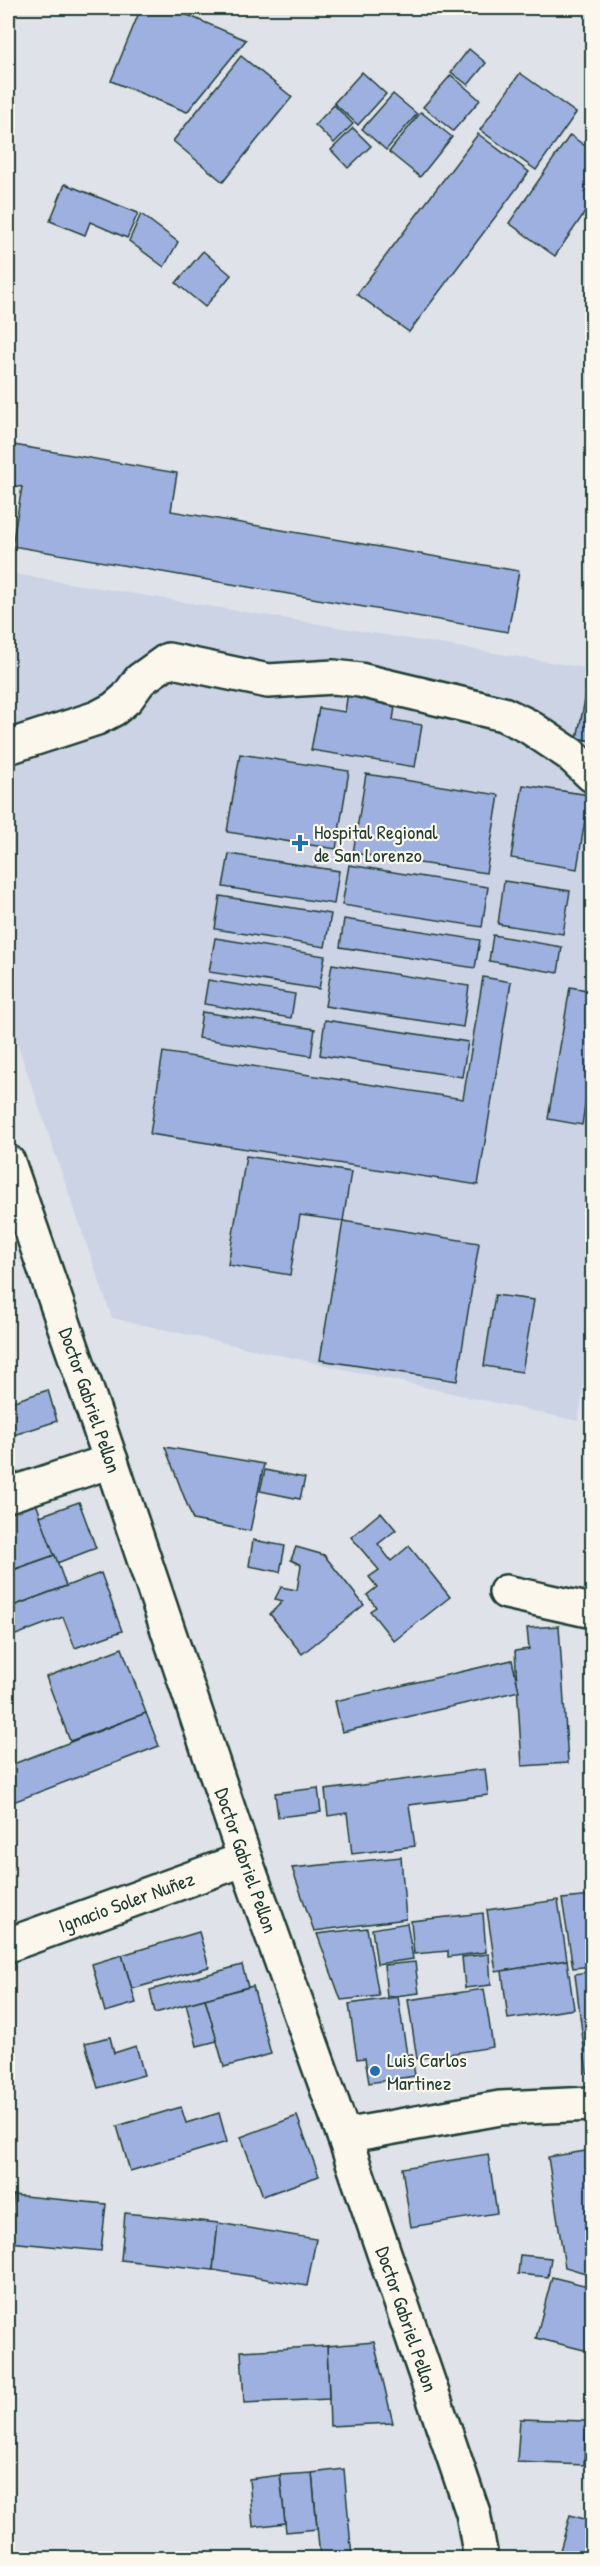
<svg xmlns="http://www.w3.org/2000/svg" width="600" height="2566" font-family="'Patrick Hand',sans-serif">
<rect width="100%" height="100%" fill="#dfe2e8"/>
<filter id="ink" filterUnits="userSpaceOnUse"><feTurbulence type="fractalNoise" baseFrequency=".0167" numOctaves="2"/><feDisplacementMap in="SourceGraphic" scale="12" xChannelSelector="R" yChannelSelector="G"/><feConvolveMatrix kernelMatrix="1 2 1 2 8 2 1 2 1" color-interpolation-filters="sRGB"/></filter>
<g filter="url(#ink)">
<polygon fill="#ccd3e5" points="8,573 592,669 592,1337 578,1421 112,1318 8,1017"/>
<g fill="#9eb0df" stroke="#1f3d34" stroke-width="1.5">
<polygon points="141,8 171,8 246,40 187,112 111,81"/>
<polygon points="469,49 486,63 468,85 451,72"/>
<polygon points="241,56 292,97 223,182 173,141"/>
<polygon points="362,72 386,94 358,125 334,103"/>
<polygon points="520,73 576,113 536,170 480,130"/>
<polygon points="451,75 480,100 453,131 423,107"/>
<polygon points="393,94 417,114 386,150 362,129"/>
<polygon points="334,105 353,124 334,143 315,125"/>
<polygon points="421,112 452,137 420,177 389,152"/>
<polygon points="353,128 371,146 348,168 331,150"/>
<polygon points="478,134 529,172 409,332 357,294"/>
<polygon points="570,135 592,151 592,202 555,256 509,223"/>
<polygon points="65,184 138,213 127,238 90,222 85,235 50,221"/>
<polygon points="141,214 178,242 164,267 129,241"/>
<polygon points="203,251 231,275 205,307 176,283"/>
<polygon points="8,444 177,473 171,511 519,571 508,632 12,546 22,487 8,485"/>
<polygon points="590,676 592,676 592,741 577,738"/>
<polygon points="349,685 397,693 393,720 422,725 415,767 311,750 319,708 345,712"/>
<polygon points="240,754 349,771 336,849 227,832"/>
<polygon points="366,774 499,795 486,873 353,853"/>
<polygon points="523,785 589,795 577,869 511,858"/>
<polygon points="229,854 339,871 334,904 223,887"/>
<polygon points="349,865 488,887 482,927 342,905"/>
<polygon points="504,881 570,891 563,934 498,924"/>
<polygon points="220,896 331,914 325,947 215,929"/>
<polygon points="344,919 480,940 475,968 340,947"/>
<polygon points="493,935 562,947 558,973 489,961"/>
<polygon points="215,938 325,956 319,989 209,972"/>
<polygon points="332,964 469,986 463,1027 325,1006"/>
<polygon points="483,977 511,982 478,1185 150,1134 163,1052 463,1099"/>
<polygon points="208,980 295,994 291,1018 204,1004"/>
<polygon points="570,987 592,991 592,1058 582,1125 548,1119"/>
<polygon points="202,1012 315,1029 311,1056 198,1038"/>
<polygon points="325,1020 468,1042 462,1077 320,1055"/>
<polygon points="246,1156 351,1172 343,1221 300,1215 290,1275 228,1265"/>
<polygon points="343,1221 479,1243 457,1381 320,1360"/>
<polygon points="495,1295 534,1300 522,1372 484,1366"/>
<polygon points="48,1390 57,1421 8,1437 8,1403"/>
<polygon points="165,1447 264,1464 250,1531 193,1520"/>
<polygon points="265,1470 305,1478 300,1499 260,1491"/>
<polygon points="33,1495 55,1555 15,1569 8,1548 8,1504"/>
<polygon points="79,1502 96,1548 57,1563 40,1516"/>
<polygon points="381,1512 396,1530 378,1544 391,1561 409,1546 450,1597 394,1641 370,1611 376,1607 367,1595 377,1587 369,1577 379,1570 351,1537"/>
<polygon points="253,1540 285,1546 280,1572 249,1566"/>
<polygon points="296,1547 324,1555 364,1605 302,1654 270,1614 283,1601 275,1599 281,1587 297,1590 301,1565 291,1560"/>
<polygon points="55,1555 66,1586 8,1608 8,1572"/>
<polygon points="101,1573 122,1631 75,1648 63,1617 8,1638 8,1608"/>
<polygon points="559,1626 568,1763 522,1766 515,1651 529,1649 527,1628"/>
<polygon points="122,1648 146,1713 70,1741 46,1677"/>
<polygon points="512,1660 519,1691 342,1732 335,1701"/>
<polygon points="146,1713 159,1746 8,1804 8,1766"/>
<polygon points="485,1769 488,1795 409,1805 415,1846 352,1854 347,1813 328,1816 325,1790"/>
<polygon points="318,1788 321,1812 278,1817 275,1793"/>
<polygon points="401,1857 406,1919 314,1931 292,1868"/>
<polygon points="592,1896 592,1966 573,1968 562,1899"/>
<polygon points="558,1900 567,1960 496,1972 487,1910"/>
<polygon points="483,1913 486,1952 448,1957 448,1951 414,1954 411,1921"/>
<polygon points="407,1923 413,1959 377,1964 372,1929"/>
<polygon points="367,1928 379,1996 341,2000 317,1934"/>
<polygon points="199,1932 209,1967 132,1989 122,1955"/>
<polygon points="489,1954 491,1985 465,1988 462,1957"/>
<polygon points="122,1955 136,2003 105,2012 92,1964"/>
<polygon points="567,1960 574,2009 508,2019 502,1971"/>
<polygon points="415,1962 419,1993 387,1997 384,1965"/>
<polygon points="242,1965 248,1987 155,2013 150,1990"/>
<polygon points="592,1971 592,2073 587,2073 575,1974"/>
<polygon points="253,1986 271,2054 224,2067 205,1999"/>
<polygon points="484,1989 493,2047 417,2059 408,2000"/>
<polygon points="398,1997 407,2055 412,2054 415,2076 369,2083 365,2058 357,2059 349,2004"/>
<polygon points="205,1999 217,2041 197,2046 186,2004"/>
<polygon points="110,2037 114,2053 136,2046 144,2075 98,2088 85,2043"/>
<polygon points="181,2107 186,2123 219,2113 227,2142 130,2171 117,2126"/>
<polygon points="297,2116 319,2176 263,2196 241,2137"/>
<polygon points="592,2150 592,2275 565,2267 548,2157"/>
<polygon points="488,2154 497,2213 411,2227 402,2168"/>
<polygon points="13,2195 106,2204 101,2251 9,2242"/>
<polygon points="125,2213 218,2223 213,2270 121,2260"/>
<polygon points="218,2223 316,2239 307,2286 213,2270"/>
<polygon points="520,2255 551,2258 548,2277 518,2274"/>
<polygon points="552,2277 592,2287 592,2352 536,2338"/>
<polygon points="374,2342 393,2423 330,2426 327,2346"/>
<polygon points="327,2346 329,2399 244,2403 241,2351"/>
<polygon points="520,2419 586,2421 584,2465 517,2462"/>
<polygon points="344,2469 352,2558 320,2558 312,2473"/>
<polygon points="312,2473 317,2529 286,2532 280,2475"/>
<polygon points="280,2475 285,2523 253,2527 249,2479"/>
<polygon points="570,2515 592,2521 592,2558 578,2558 559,2554"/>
</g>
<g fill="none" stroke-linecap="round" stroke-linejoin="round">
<g stroke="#1f3d34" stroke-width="38">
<g id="minor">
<polyline points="8,747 97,718 114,709 127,698 140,680 168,660 268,681 334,677 360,680 503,714 528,726 570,754 592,775"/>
<path id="s1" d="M8,1162l103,299 134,398 99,277 129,377 8,45"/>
<polyline points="8,1495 111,1461"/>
<polyline points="506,1592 592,1611"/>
<path id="s2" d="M8,1945l237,-86"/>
<polyline points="344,2136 500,2108 592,2104"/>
</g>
</g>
<use href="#minor" stroke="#fbf7ec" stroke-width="33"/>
</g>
</g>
<g fill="#1f6fb2" stroke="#fbf7ec" stroke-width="2">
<path d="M297 834h6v6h6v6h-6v6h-6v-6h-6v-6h6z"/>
<circle cx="375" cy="2071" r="6"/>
</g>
<g text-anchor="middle" stroke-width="4.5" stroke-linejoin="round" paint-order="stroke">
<g font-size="20" fill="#1f3d34" stroke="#fbf7ec" text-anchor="start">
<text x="314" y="839">Hospital Regional<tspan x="314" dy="23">de San Lorenzo</tspan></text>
<text x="387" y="2067">Luis Carlos<tspan x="387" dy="23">Martinez</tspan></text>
</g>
<g font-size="20" fill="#1f3d34" stroke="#fbf7ec">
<text dy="7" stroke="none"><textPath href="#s1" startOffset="252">Doctor Gabriel Pellon</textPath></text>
<text dy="7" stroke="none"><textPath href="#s1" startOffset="738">Doctor Gabriel Pellon</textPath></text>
<text dy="7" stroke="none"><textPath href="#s2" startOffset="126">Ignacio Soler Nuñez</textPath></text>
<text dy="7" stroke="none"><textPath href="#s1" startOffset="1224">Doctor Gabriel Pellon</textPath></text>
</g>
</g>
<rect width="600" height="2566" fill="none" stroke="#fbf7ec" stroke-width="30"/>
<rect x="15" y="15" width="570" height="2536" fill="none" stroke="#1f3d34" stroke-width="2" filter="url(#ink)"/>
</svg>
